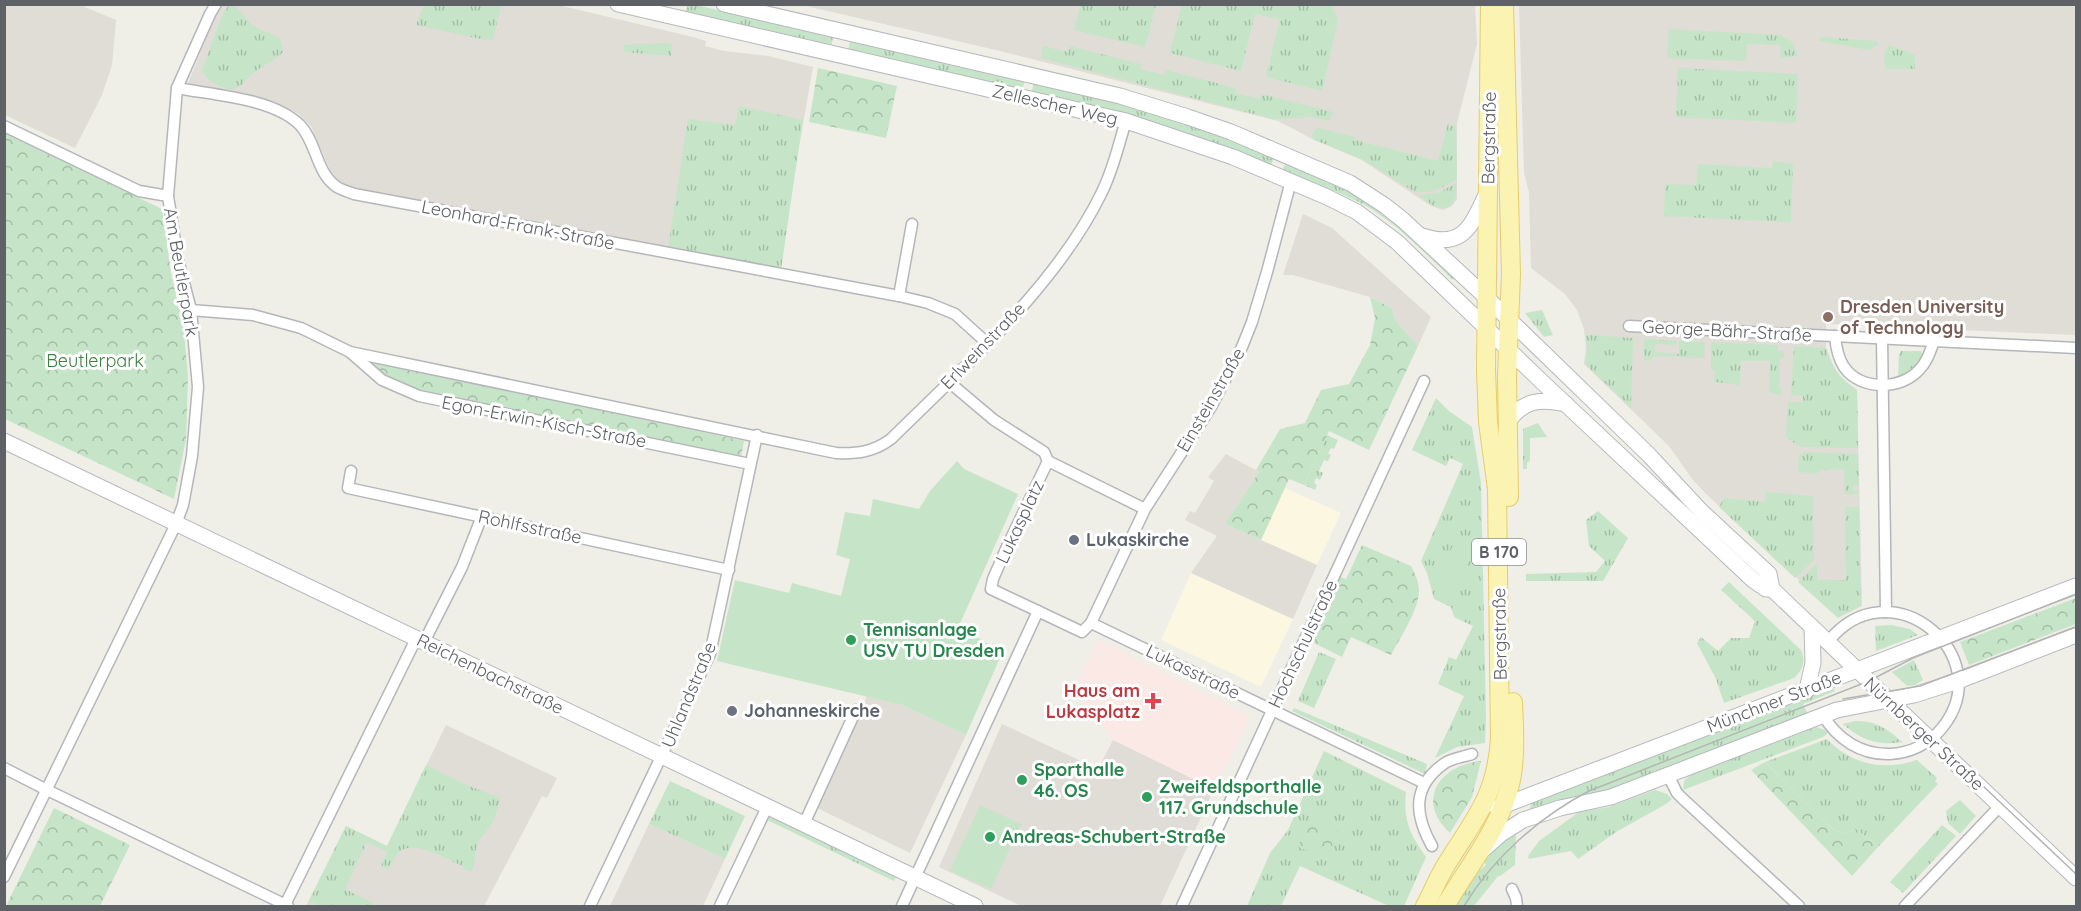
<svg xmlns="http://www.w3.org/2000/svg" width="2081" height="911" font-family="Quicksand,sans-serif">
<defs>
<pattern id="grass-tufts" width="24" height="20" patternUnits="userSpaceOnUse" patternTransform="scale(1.5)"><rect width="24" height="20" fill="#c6e5c8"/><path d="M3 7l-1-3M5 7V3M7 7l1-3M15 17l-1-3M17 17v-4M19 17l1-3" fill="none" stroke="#a4bda6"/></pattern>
<pattern id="forest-crowns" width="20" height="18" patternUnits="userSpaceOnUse" patternTransform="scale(1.5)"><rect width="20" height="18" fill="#c6e5c8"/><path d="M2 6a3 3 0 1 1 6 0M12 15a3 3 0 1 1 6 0" fill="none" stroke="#a4bda6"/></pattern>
</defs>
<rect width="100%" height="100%" fill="#efeee7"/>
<g fill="#fcf7e0">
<polygon points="1285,488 1341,513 1317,565 1261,540"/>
<polygon points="1191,573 1293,619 1261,687 1161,640"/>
</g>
<g fill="#dfddd5">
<polygon points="5,4 80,5 116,20 112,65 102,95 75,148 5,115"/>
<polygon points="224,4 558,5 693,37 706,41 705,46 724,51 768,56 813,67 793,181 781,269 355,190 342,184 331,172 311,126 299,114 284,106 188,83 216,15"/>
<polygon points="802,5 1475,5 1477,44 1457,123 1457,199 1452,206 1443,210 1431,206 1362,160 1314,140 1278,121 996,50"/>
<polygon points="1519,5 2076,5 2076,335 1826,324 1826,348 1834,367 1841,378 1857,390 1862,606 1839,617 1706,494 1693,480 1669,446 1584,364 1586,347 1584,329 1577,310 1565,294 1531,268 1529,192 1524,173"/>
<polygon points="1303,214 1332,228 1431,317 1418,346 1395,320 1392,308 1370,297 1293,275 1283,275"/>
<polygon points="1226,454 1259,472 1225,524 1317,565 1293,619 1191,573 1217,536 1185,520 1190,511 1195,513 1214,481 1208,477"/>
<polygon points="867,696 902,705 966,735 910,853 815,807"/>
<polygon points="1002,724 1098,769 1113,740 1214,789 1160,906 1021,906 939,867"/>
<polygon points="446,725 557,778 547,798 542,796 484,906 306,906 346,826 387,846"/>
<polygon points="649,824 725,859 703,906 610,906"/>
</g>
<polygon fill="#fae9e5" points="1099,640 1250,716 1214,789 1113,740 1075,687"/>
<g fill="url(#grass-tufts)">
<polygon points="1081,4 1156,5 1145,47 1074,30"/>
<path d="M229,5h5l19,21 27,12 3,14c-10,10 -22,14 -32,23 -8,7 -10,13 -20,15 -11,-3 -26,-9 -29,-20l19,-52z"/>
<polygon points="424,5 424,4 501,5 493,40 481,39 416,25"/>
<polygon points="688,5 696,5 833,37 831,47 685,14"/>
<polygon points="1182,5 1332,5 1338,20 1322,91 1266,77 1280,19 1255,14 1241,71 1170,53"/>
<polygon points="1669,29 1781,35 1792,42 1798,56 1781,58 1780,45 1747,44 1746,61 1667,58"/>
<polygon points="1820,37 1877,41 1879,44 1869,50 1819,41"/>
<polygon points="850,41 1025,80 1022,91 848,52"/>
<polygon points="665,43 672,44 671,56 625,52 623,45"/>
<path d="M1890,45l25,10v14h-29c-2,-10 -4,-18 4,-24z"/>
<polygon points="1043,46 1068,52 1070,46 1141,64 1140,69 1164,75 1166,70 1236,88 1235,93 1260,99 1261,94 1333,112 1329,121 1312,117 1273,119 1041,58"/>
<polygon points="1678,68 1798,74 1796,123 1676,117"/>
<polygon points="1034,83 1110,100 1194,126 1274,157 1271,166 1166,126 1031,94"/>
<polygon points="739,106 803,120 781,269 668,248 688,119 735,125"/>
<polygon points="1448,124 1456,127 1457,179 1439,189 1428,192 1415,192 1361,159 1315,140 1312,136 1315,129 1319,128 1355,137 1355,140 1438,161"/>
<polygon points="1773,161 1793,164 1791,222 1664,216 1665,184 1696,185 1698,164 1772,168"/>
<path d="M1286,162l72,34 34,24 64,56 -3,4c-27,-26 -54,-54 -85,-73 -27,-15 -57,-25 -86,-36z"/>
<path d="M1456,183c1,11 1,19 -10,25l-11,-1 -17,-12 20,-2z"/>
<polygon points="1542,310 1553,335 1544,337 1525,313"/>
<polygon points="1586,335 1633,338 1631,408 1585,364 1587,346"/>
<polygon points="1644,339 1677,341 1676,345 1656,344 1655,352 1679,354 1679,341 1705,342 1704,358 1658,356 1652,357 1651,361 1644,360"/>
<polygon points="1711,342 1778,345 1778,351 1784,351 1784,358 1780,358 1779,389 1782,389 1782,392 1779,395 1769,392 1770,361 1741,361 1740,386 1735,386 1735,384 1714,382 1715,370 1711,370"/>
<path d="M1794,346l32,2c5,18 14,31 31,42l1,58 -58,-1 -14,-10 2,-35h15v-6l-12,-1z"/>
<polygon points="1901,351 1921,351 1923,358 1915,368 1898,379 1899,355"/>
<polygon points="1436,398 1449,411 1472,427 1481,483 1486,717 1485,743 1457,747 1435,758 1464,696 1438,684 1449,657 1456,660 1473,626 1454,617 1451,607 1434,599 1427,573 1421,561 1463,464 1450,458 1446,466 1412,450"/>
<polygon points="1538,423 1547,437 1530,438 1530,461 1527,463 1527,469 1523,469 1523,429"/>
<polygon points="1327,435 1338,440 1334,449 1331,448 1328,453 1331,455 1328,461 1324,460 1319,471 1323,473 1320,480 1316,478 1314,483 1317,485 1315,490 1304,485"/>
<polygon points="1804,452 1858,454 1859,485 1853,485 1853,491 1859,491 1859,494 1845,494 1844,469 1820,470 1816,474 1798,472 1799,456"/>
<polygon points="1766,492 1813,496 1814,560 1795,578 1719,507 1724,498 1765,502"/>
<polygon points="1845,507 1859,507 1861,606 1838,618 1798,582 1814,566 1817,565 1817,580 1846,580"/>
<polygon points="1598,511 1628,538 1603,581 1526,581 1526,574 1596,572 1605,561 1589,546 1586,520"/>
<path d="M1729,582l72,68c5,12 2,20 -7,28l-70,25 -8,-24 -19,-36 4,-6 17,14 13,-13h18l6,-17 -34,-31z"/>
<polygon points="1891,625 1910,629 1918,635 1876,651 1875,626"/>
<polygon points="1319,652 1336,659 1314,708 1298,701"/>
<polygon points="1914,660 1923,680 1915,685 1907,686 1892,672"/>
<polygon points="1833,687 1835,691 1803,704 1808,715 1613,789 1529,814 1531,803"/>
<polygon points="1294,708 1427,764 1425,774 1292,711"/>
<path d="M1855,721c20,-1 33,8 47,21 -24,4 -41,-2 -59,-18z"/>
<polygon points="1816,727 1825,730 1828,733 1823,737 1683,790 1684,781 1690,775"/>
<path d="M1827,739c24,26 58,32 90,21l20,18 -2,3 3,3 -60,63 -22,-18 -12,5 -14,-7 -65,-65z"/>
<path d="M1324,751l82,41c-3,29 4,42 20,65l-22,49h-15l-89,-40 -19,40h-34l23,-53 18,-23z"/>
<path d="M426,765l38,19 36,14c-2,11 -5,22 -12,31 -4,6 -8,9 -11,16 -3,9 -1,18 -6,27l-8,-3 1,-2c-15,-7 -53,-29 -66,-14 -4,4 -7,12 -10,17l-7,-4 6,-14 -20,-10 -22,47 26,13 3,3 -1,1h-53l-11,-5 37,-75 41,20z"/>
<polygon points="670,781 745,816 725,859 649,824"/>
<polygon points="1655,790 1667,794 1672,799 1666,804 1616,832 1578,859 1571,851 1529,859 1528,856 1539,841 1579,812 1609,807"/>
<polygon points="1960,800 1976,816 1960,834 1948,823 1946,811"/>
<polygon points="767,815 896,877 894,881 765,819"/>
<polygon points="1942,825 1956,836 1903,893 1890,882"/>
<polygon points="1516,829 1515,865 1500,876 1498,876 1474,906 1455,906 1472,877 1486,865 1483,860 1499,843"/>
</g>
<g fill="url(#forest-crowns)">
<polygon points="818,68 897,86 886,138 809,122"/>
<polygon points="5,133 162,209 171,273 183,320 188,377 186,439 174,499 5,419"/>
<polygon points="1370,297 1392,308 1395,320 1418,346 1369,450 1329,431 1304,485 1289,479 1261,540 1225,524 1259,472 1256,470 1280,429 1305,423 1321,390 1349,384 1370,345 1375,318"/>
<polygon points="375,362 744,441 741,457 424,393 386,378 370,365 370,363"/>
<path d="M1362,545l49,21c4,7 7,14 8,23 1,19 -19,49 -28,66l-40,-18 -9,20 -34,-17 29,-64 9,3z"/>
<polygon points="2076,598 2076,624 1969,665 1960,642"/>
<path d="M1481,761l-9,36 -22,36c-35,-32 -11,-68 31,-72z"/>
<polygon points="1765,762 1830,827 1844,834 1856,829 1878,847 1852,876 1751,770"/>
<polygon points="54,808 130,845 100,906 6,906"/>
<polygon points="1309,820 1338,831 1327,858 1298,847"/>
</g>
<g fill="#c6e5c8">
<polygon points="957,461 964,469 1018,494 958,628 1003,651 966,735 902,705 717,661 735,580 789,593 792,583 841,596 850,559 836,555 845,512 870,516 873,499 919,509 930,491"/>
<polygon points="1452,547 1472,556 1455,592 1436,583"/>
<polygon points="980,805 1021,824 991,889 950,871"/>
</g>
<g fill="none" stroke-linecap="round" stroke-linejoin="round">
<g stroke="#b4b6ba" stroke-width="13">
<g id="street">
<path d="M177,88c36,7 96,10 123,37 17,18 16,48 37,62 5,3 12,5 17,7l545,102 29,7 27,11 32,29"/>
<polyline points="4,126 139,191 168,196"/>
<polyline points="899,296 912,224"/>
<polyline points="191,310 253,315 301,328 350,352 382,380 419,396 750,464"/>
<polyline points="1629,326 2076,348"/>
<path d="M1835,336c1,11 3,22 9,31 17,24 57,23 75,3 8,-8 11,-18 15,-29"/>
<polyline points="1882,338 1886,612"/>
<path d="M350,352l486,101c22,1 37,-1 55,-14 72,-71 165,-153 210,-245 12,-23 17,-48 25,-73"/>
<polyline points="949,382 994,420 1044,452 1048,461"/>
<polyline points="351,471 348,488 729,570"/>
<polyline points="1145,509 1048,461 1006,549 993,579 991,589 1082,632 1091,623 1145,509 1211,407 1242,347 1252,322 1267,272 1291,181"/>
<polyline points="1091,623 1424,783"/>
<polyline points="424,642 462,567 482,516"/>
<path d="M1823,715c14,24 38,40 67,39 20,-1 39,-10 52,-26 59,-73 -53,-164 -114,-86"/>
<polyline points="4,768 47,790 288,906"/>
<polyline points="1668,775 1677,793 1683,799 1799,906"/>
<polyline points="804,824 856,710"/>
<path d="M1432,846c-18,-32 -20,-60 13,-83 7,-5 19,-6 27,-9"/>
<polyline points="4,877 176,524 183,505 192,456 198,387 191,310 178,260 168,196 177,88 210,14 216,4"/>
<polyline points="1512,889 1516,898 1517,906"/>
<polyline points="285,905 416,639"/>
<polyline points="590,906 710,654 757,435"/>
<polyline points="720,906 767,807"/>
<polyline points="902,906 1038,611"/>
<polyline points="1182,906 1424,381"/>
<polyline points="1905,906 2000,806"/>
</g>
</g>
<g stroke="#b5b8bd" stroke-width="17">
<g id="secondary">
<polyline points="618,4 1126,121 1233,157 1327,197 1357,212 1397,242 1540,380 1753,580 1766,589 1772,589 2076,878"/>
<polyline points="724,4 1120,96 1188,117 1231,132 1350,183 1384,205 1403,220 1488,299 1649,455 1701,511 1769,574 1772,589"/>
<path d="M1423,236c41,14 49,-12 64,-43"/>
<path d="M1507,423c16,-23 33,-25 59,-19"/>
<polyline points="4,441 975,906"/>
<polyline points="1807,690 1813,663 1812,627"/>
<polyline points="1497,808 2076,586"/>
<polyline points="1484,849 1501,834 1523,820 1560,808 1611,797 1837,710 1914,695 1958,681 2076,635"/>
</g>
</g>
<g stroke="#e8cd67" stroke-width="20">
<g id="primary">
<polyline points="1504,4 1511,274 1507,376 1509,497"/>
<path d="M1425,906c7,-13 13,-28 21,-41 29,-47 50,-68 54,-126l-3,-250 -9,-67 -2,-52 4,-366"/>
<path d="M1445,906c23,-39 57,-80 66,-126 5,-25 3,-52 2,-78"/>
</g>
</g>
<use href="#street" stroke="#fff" stroke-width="10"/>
<use href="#secondary" stroke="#fff" stroke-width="15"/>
<use href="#primary" stroke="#faf3b2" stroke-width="18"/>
<g stroke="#b5b5b6" stroke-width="1.5">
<polyline points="1872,695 1894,704 1909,716 2076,874"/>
<polyline points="1843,699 1920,686 2076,627"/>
<path d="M1464,906c29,-48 75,-89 125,-115l280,-110 44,-23 163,-64"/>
</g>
</g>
<circle fill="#8d6e63" stroke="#fff" stroke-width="2" cx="1828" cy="317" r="6"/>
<g fill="#6b7280" stroke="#fff" stroke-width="2">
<circle cx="1074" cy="540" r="6"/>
<circle cx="732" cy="711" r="6"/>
</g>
<g fill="#2e9e5b" stroke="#fff" stroke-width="2">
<circle cx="851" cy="640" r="6"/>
<circle cx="1022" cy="780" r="6"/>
<circle cx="1147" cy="797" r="6"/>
<circle cx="990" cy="837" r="6"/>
</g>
<path fill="#e0444e" stroke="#fff" stroke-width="2" d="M1150 692h6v6h6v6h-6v6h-6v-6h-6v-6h6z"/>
<g text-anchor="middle" stroke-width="6" stroke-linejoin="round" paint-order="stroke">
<rect fill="#fff" stroke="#8e9094" stroke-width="1.5" x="1472" y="539" width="54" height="26" rx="4.5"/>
<g font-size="16" font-weight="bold" fill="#5e6166">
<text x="1499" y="558">B 170</text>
</g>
<g font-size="18" fill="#5e6166" stroke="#fff">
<text transform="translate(1055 105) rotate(13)" y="6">Zellescher Weg</text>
<text transform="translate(1489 138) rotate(-89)" y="6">Bergstraße</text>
<text transform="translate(518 225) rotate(11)" y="6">Leonhard-Frank-Straße</text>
<text transform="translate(181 272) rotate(80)" y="6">Am Beutlerpark</text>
<text transform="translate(1727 331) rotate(3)" y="6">George-Bähr-Straße</text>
<text transform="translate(983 346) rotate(-46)" y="6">Erlweinstraße</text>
<text transform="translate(1211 400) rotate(-60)" y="6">Einsteinstraße</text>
<text transform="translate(544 422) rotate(11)" y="6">Egon-Erwin-Kisch-Straße</text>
<text transform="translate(1020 522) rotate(-65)" y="6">Lukasplatz</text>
<text transform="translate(530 527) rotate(12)" y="6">Rohlfsstraße</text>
<text transform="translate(1500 634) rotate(-91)" y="6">Bergstraße</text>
<text transform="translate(1303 644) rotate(-65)" y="6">Hochschulstraße</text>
<text transform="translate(1193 672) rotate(26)" y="6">Lukasstraße</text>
<text transform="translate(490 674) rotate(26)" y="6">Reichenbachstraße</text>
<text transform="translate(689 695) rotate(-67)" y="6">Uhlandstraße</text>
<text transform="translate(1774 702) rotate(-21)" y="6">Münchner Straße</text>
<text transform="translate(1924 734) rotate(43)" y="6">Nürnberger Straße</text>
</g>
<g font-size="18" font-weight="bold" fill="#785e54" stroke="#fff" text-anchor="start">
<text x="1840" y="313">Dresden University<tspan x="1840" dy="21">of Technology</tspan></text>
</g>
<g font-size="18" fill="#3b8142" stroke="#fff">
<text x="95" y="367">Beutlerpark</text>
</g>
<g font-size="18" font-weight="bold" fill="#5b616d" stroke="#fff" text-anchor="start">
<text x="1086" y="546">Lukaskirche</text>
<text x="744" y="717">Johanneskirche</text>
</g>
<g font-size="18" font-weight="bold" fill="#27864d" stroke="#fff" text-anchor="start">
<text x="863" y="636">Tennisanlage<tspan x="863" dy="21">USV TU Dresden</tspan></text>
<text x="1034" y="776">Sporthalle<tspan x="1034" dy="21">46. OS</tspan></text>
<text x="1159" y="793">Zweifeldsporthalle<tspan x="1159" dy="21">117. Grundschule</tspan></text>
<text x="1002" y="843">Andreas-Schubert-Straße</text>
</g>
<g font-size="18" font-weight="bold" fill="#be3a42" stroke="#fff" text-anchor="end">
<text x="1140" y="697">Haus am<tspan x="1140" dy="21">Lukasplatz</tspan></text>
</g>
</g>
<rect width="2081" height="911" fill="none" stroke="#5e6166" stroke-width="12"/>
</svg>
